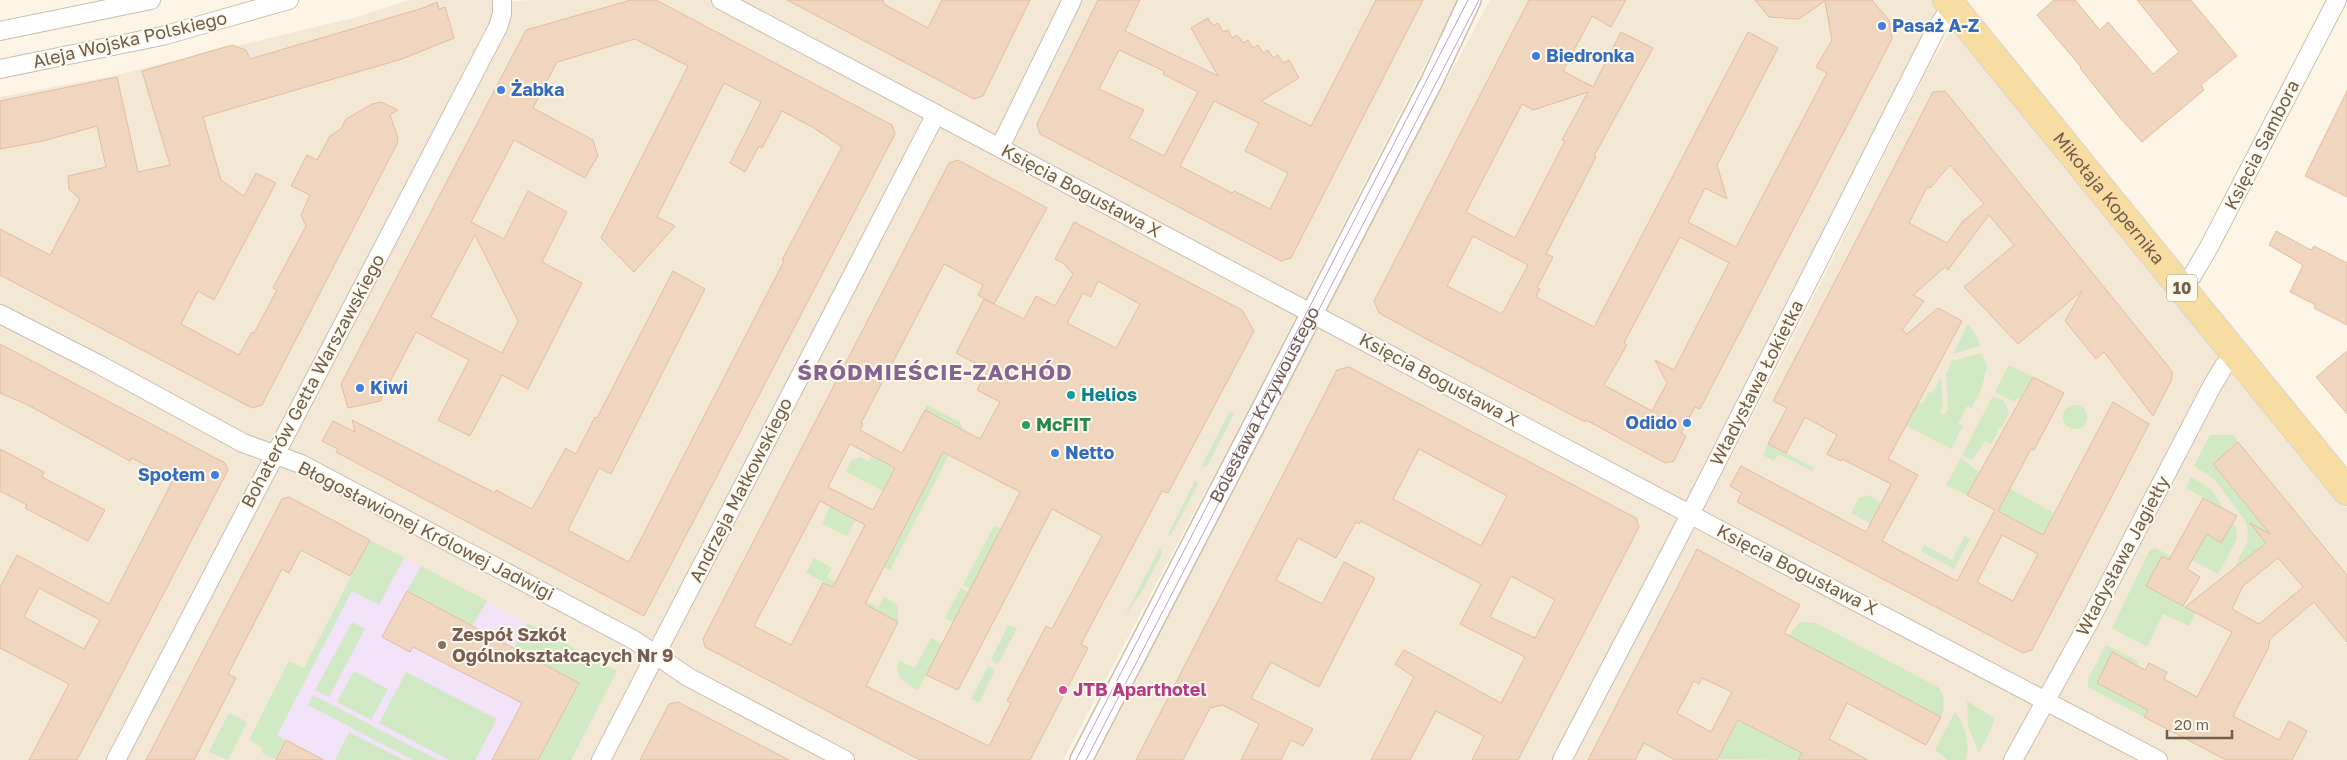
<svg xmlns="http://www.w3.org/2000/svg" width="2347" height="760" font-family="'Golos Text',sans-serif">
<rect width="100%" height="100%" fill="#fcf5e6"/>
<g fill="#f3e7d5">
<polygon points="409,0 499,0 510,2 529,0 1458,0 1242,422 1063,760 0,760 0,97 108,77 357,17"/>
<polygon points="1490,0 1933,0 1939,7 1806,272 1555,760 1095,760 1392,181"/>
<polygon points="1953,26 2347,508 2347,760 1573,760 1784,355 1928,68"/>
</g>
<polygon fill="#f2e3f8" points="370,540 617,671 571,760 297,760 286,741 276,760 261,752"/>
<g fill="#d1e9c5">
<polygon points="1968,324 1976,335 1980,346 1953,354"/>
<polygon points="1981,353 1987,365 1981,390 1971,408 1967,406 1958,423 1963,426 1951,449 1905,425 1917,401 1922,404 1929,392 1933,393 1941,377 1943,406 1939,413 1944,415 1948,409 1946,374 1952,361"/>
<polygon points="2009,365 2033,377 2020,399 2017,398 2015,402 1995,392"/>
<polygon points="1993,396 2004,401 2009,413 2002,427 1996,430 1998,432 1991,444 1985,441 1972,460 1962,455"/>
<polygon points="927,405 960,422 962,429 890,570 884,567 956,427 925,410"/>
<circle cx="2075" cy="417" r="12"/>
<polygon points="1230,411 1234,414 1207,466 1201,467"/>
<polygon points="2210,435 2234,435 2238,442 2213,464 2272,537 2234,568 2247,543 2248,533 2246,522 2215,480 2194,466"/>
<polygon points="1768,444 1814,468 1812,471 1778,454 1774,461 1763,455"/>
<polygon points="872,456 895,468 883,491 846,472 851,461 860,457 869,461"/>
<polygon points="1961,458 1979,472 1967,495 1946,485"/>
<polygon points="2191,477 2211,489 2236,528 2237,539 2218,574 2192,560 2207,534 2221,542 2221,508 2186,488"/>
<polygon points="1195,480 1198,484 1171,535 1168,535"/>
<polygon points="2010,489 2054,513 2043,535 1998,511"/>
<polygon points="1868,495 1881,503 1871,524 1851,513 1859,498"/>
<polygon points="830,506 856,520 847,536 822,524"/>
<polygon points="994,526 1002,529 971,589 963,585"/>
<polygon points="1965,536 1970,539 1954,569 1921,551 1924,545 1952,560"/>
<polygon points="370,540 404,558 379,605 352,591 277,735 286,740 276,760 261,752 263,748 249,740 289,661 304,668"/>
<polygon points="1160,548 1162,554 1141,593 1125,615"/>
<polygon points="2155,548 2188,565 2186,569 2162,556 2146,586 2196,613 2189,626 2163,614 2147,647 2112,628 2150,550"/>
<polygon points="814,558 832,568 827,577 835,582 833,587 806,573"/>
<polygon points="421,566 487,601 472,626 407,591"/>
<polygon points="961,588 969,593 953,622 945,618"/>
<polygon points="884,597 898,605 898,622 865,604 866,601 878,607"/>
<polygon points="352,622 365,629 329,697 315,690"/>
<path d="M1804,622l12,1 122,64c7,10 7,18 3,30l-152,-81 10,-13z"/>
<polygon points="527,623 617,671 571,760 538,760 579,683 514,648"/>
<polygon points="1008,625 1017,628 998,664 991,660"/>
<path d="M931,638l11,6 -24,46c-13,-7 -25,-12 -19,-29l16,7z"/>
<polygon points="2106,645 2139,662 2137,666 2112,653 2148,710 2144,717 2088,687 2088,679"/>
<polygon points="988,666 995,670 979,703 971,699"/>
<polygon points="354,671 388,689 371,720 337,702"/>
<polygon points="406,672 497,719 475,760 449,760 379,723"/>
<polygon points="313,695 438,760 413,760 308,705"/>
<polygon points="1967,701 1994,718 1992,727 1979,753 1968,726"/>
<path d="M1955,712c10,12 15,33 11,48h-18l-13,-10z"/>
<polygon points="229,713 247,722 228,760 209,752"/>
<polygon points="1739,720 1802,753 1801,756 1808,760 1718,759"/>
<polygon points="349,732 404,760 335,760"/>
</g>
<g fill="#f0d6bf" stroke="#e2bea0" fill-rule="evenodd">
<path d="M631,0h25l236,125 3,9 -251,482 -308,-164 2,-3 -16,-8 11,-20 22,11 -3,-12 143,73 1,-3 36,19 34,-61 10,6 19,-37 2,1 76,-147 32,18 -94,185 -12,-6 -31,62 61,32 155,-301 -2,-1 60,-113 -28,-19 -32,-17 -20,37 -3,-2 -14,26 -15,-9 31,-61 -37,-19 -67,134 18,9 -41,46 -33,-34 87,-172 -53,-27 -78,23 -24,46 60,32 5,16 -13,22 -71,-38 -43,82 33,17 24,-48 39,21 -25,50 40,21 -54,106 -26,-14 -32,61 -32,-16 31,-60 -53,-28 -36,69 -32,7 -7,-24 185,-354zM475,235l43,86 -16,32 -71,-36z"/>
<polygon points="787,0 883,0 884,4 928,28 942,0 1030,0 983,96 974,99"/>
<path d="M1098,0h42l-15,31 93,45 -27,-48 17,-10 5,8 5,-3 5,9 5,-2 4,8 5,-3 6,8 5,-3 5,8 5,-3 5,8 5,-3 5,8 5,-3 5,8 6,-3 10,18 -38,23 50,25 65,-126h47l-132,258 -10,3 -241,-127 -3,-10zM1119,50l45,21 -1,3 35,18 -34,64 -35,-18 15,-28 -45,-21zM1214,101l45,22 -14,28 43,22 -18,36 -36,-18 -2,2 -52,-27z"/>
<path d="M1529,0h97l-15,27 -19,-11 -29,55 30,16 28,-55 32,16 -59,108 2,1 -50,97 7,3 -16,31 3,1 -4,8 58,30 154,-295 30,16 -61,117 10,34 -22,-11 -17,34 48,25 91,-174 -11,-6 16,-27 -7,-39 -26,18 -30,-2 -14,-17h117l17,20 3,19 -192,370 -5,-2 -14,26 5,3 -12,25 -9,2 -79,-43 -1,2 -151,-79 -55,-30 -5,-12zM1588,92l-26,48 3,1 -50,97 -49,-26 56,-108 11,6zM1473,236l55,29 -26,49 -55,-28zM1680,237l49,26 -55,107 -19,-10 12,23 -15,28 -48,-26 23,-40 -3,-2z"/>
<polygon points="2054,0 2075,0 2100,30 2108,22 2153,74 2179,52 2137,0 2191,0 2237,56 2201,85 2204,90 2142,142 2121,119 2080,68 2081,67 2037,15"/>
<polygon points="437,2 439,9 445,7 454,38 402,59 203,117 221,180 244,196 256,173 276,183 214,300 198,291 181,324 239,355 252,332 254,333 277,290 273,288 306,226 301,215 310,195 291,186 307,155 317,160 330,136 341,129 346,119 372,104 381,102 398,110 390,115 398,138 397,144 262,405 252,408 0,275 0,229 50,255 80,199 69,189 68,176 106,167 97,126 43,141 0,149 0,101 117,77 138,172 170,165 142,71 232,45 246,50 250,59 423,8"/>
<path d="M1945,91l227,280v8l-19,37 -49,-64 -8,7 -31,-38 17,-30 -64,53 -54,-57 50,-42 -25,-30 -41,55 -3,-3 -32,28 11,6 -22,29 5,4 31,-26 24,13 -74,138 30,16 -36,66 75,40 38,-71 -28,-15 66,-118 31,16 -30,57 -3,-1 -33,62 45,24 70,-133 36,22 -117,226 -9,3 -286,-151 5,-9 -12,-7 11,-20 125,66 25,-48 -49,-25 -1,2 -14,-7 10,-19 -32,-18 -19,36 -18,-9 19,-36 -14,-7 160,-309zM1950,165l34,39 -21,17 -16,22 -38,-20 18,-36 3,1zM2002,535l36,19 -25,47 -36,-19z"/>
<polygon points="2347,91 2347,197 2305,176"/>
<path d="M958,160l89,48 -53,96 -16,-9 5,-10 -39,-21 -83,159 2,1 -3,6 42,23 23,-43 55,29 20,-37 -23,-12 11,-20 -32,-17 28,-54 40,20 12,-23 19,10 18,-32 -10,-11 -8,-4 19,-37 168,88 12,21 -86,162 -6,-2 -81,153 7,4 -58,112h-110l-215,-113 -2,-8 246,-476zM1098,281l42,23 -24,44 -49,-25 16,-30 8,4zM850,444l45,24 -22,42 -45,-23zM943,452l77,40 -94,183 32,15 94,-181 50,27 -50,93 -6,-3 -39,75 4,2 -22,43 -123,-60 32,-64 -33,-18zM820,501l45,24 -32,62 -10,-4 -32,62 -37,-19z"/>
<polygon points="2276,231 2311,250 2314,246 2347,263 2347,325 2314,308 2316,305 2290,292 2303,265 2269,245"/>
<path d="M0,344l225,119 3,7 -151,290h-48l40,-76 -69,-36v-61l17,-32 92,49 64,-124 -41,-22 -2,3 -104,-57 -26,-11zM39,588l61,32 -16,29 -60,-32z"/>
<polygon points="2347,351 2347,414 2316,377"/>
<path d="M1349,367l287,151 3,9 -121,233h-46l12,-24 -48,-25 -26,49h-39l43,-83 -19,-13 9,-14 97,53 24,-46 -65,-33 21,-40 -120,-63 -2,3 -3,-2 -20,36 -38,-20 -22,42 46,24 22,-42 31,16 -56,109 -48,-25 -20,36 62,31 -10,17 -12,-6 -10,20h-40l18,-36 -36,-19 -13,3 -27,52h-47l201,-390zM1419,449l88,47 -26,50 -88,-47zM1511,576l44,24 -20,38 -45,-21z"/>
<path d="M2238,442l109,133v67l-33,-40 -44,37 -2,10 -35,67 46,24 10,-19 18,10 -15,29h-66l-82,-43 4,-7 -51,-27 15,-31 33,18 4,-7 18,9 -3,7 33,18 35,-65 -47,-25 81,-64 -16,-20 20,11 -57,-70zM2278,558l25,29 -44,37 -27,-15 11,-23z"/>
<polygon points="0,449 44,472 42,477 105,510 88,541 25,508 27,505 0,491"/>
<polygon points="289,497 370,540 356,566 350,576 301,550 289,573 282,569 228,674 236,678 194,760 146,760 282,499"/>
<polygon points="2203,498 2237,516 2221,543 2207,534 2187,569 2200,577 2183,606 2146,586 2162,556 2169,560"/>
<path d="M1697,549l103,56 -16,28 157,84 -15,28 -79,-42 -18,36 39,21h-70l4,-7 -64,-33 -21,40h-42l-31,-17 -9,17h-47zM1702,678l30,14 -21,40 -34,-19 17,-32 5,3z"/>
<polygon points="407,591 579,683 538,760 492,760 522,703 413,647 410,652 382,637"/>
<polygon points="678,702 789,760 640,760 669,704"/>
<polygon points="286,740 324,760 276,760"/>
</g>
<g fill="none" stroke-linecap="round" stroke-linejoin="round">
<g stroke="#cdbdad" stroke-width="20">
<g id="minor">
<polyline points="721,0 1712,526 2158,760"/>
<polyline points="0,31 151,0"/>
<polyline points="0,69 162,36 289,0"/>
<polyline points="1000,147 1072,0"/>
<polyline points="2180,286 2192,276 2209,247 2337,0"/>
<polyline points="0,314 100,365 243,443 301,464 634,640 688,677 845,760"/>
<polyline points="116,760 498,27 502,14 502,0"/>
<polyline points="601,760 936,114"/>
<polyline points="1562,760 1676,542 1936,29 1952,6"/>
<polyline points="2013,760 2088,624 2212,386 2224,366 2236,356"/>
</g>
</g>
<g stroke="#cdbdad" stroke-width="24">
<g id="tertiary">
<path id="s1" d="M1081,760l351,-679 38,-81"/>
</g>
</g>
<g stroke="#dbd5d0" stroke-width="30">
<g id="primary">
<path id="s2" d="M1947,0l400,491"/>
</g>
</g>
<use href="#minor" stroke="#fff" stroke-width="18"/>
<use href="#tertiary" stroke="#fff" stroke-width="21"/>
<use href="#primary" stroke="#f7dda1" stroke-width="28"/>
<g stroke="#b8a5c5" stroke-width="1">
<polyline points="1076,760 1468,0"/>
<polyline points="1086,760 1479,0"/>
</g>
</g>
<g fill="#3f7fe0" stroke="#fef9ed" stroke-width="2">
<circle cx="1882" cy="26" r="5"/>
<circle cx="1536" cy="56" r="5"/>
<circle cx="501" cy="90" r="5"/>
<circle cx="360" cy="388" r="5"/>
<circle cx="1687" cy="423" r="5"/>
<circle cx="1055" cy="453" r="5"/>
<circle cx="215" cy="475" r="5"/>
</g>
<circle fill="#0f9aa8" stroke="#fef9ed" stroke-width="2" cx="1071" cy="395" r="5"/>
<circle fill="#2e9e5b" stroke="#fef9ed" stroke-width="2" cx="1026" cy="425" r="5"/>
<circle fill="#8d6e63" stroke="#fef9ed" stroke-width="2" cx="442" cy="645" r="5"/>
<circle fill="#d1479c" stroke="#fef9ed" stroke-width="2" cx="1063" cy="690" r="5"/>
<g text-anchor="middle" stroke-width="4" stroke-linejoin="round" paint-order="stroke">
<rect fill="#fef9ed" stroke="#9d8c7c" stroke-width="1" x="2167" y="274.5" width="30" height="27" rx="4"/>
<g font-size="16" font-weight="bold" fill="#745d4c">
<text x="2182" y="294">10</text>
</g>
<g font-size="18" font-weight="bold" fill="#366cbe" stroke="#fef9ed" text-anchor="start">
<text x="1892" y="32">Pasaż A-Z</text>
<text x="1546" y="62">Biedronka</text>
<text x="511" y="96">Żabka</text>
<text x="370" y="394">Kiwi</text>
<text x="1677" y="429" text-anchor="end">Odido</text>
<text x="1065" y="459">Netto</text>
<text x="205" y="481" text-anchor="end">Społem</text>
</g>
<g font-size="18" fill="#745d4c" stroke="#fef9ed">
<text transform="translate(130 40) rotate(-13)" y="6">Aleja Wojska Polskiego</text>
<text transform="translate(2262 145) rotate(-63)" y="6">Księcia Sambora</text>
<text transform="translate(1081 191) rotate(28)" y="6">Księcia Bogusława X</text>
<text dy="6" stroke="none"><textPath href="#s2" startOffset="256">Mikołaja Kopernika</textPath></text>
<text transform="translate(1439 380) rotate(28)" y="6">Księcia Bogusława X</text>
<text transform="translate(313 381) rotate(-62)" y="6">Bohaterów Getta Warszawskiego</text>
<text transform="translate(1757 383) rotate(-63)" y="6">Władysława Łokietka</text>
<text dy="6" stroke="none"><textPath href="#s1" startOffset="400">Bolesława Krzywoustego</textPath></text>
<text transform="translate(741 490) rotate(-63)" y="6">Andrzeja Małkowskiego</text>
<text transform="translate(426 531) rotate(27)" y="6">Błogosławionej Królowej Jadwigi</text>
<text transform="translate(2123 556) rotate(-62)" y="6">Władysława Jagiełły</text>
<text transform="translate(1797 570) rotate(27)" y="6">Księcia Bogusława X</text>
</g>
<g font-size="18" font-weight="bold" fill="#0d838f" stroke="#fef9ed" text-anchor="start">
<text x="1081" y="401">Helios</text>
</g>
<g font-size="18" font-weight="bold" fill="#27864d" stroke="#fef9ed" text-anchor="start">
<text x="1036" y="431">McFIT</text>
</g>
<g font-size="18" font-weight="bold" fill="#785e54" stroke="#fef9ed" text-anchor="start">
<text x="452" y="641">Zespół Szkół<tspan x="452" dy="21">Ogólnokształcących Nr 9</tspan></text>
</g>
<g font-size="18" font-weight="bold" fill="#b23c85" stroke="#fef9ed" text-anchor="start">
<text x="1073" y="696">JTB Aparthotel</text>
</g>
<g font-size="22" font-weight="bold" letter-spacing="1" fill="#856490" stroke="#fef9ed">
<text x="935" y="380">ŚRÓDMIEŚCIE-ZACHÓD</text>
</g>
</g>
<path d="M2167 730v8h65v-8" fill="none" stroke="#745d4c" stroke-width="2.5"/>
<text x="2174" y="730" font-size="15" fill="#745d4c" stroke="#fef9ed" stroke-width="4" paint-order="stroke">20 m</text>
</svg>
